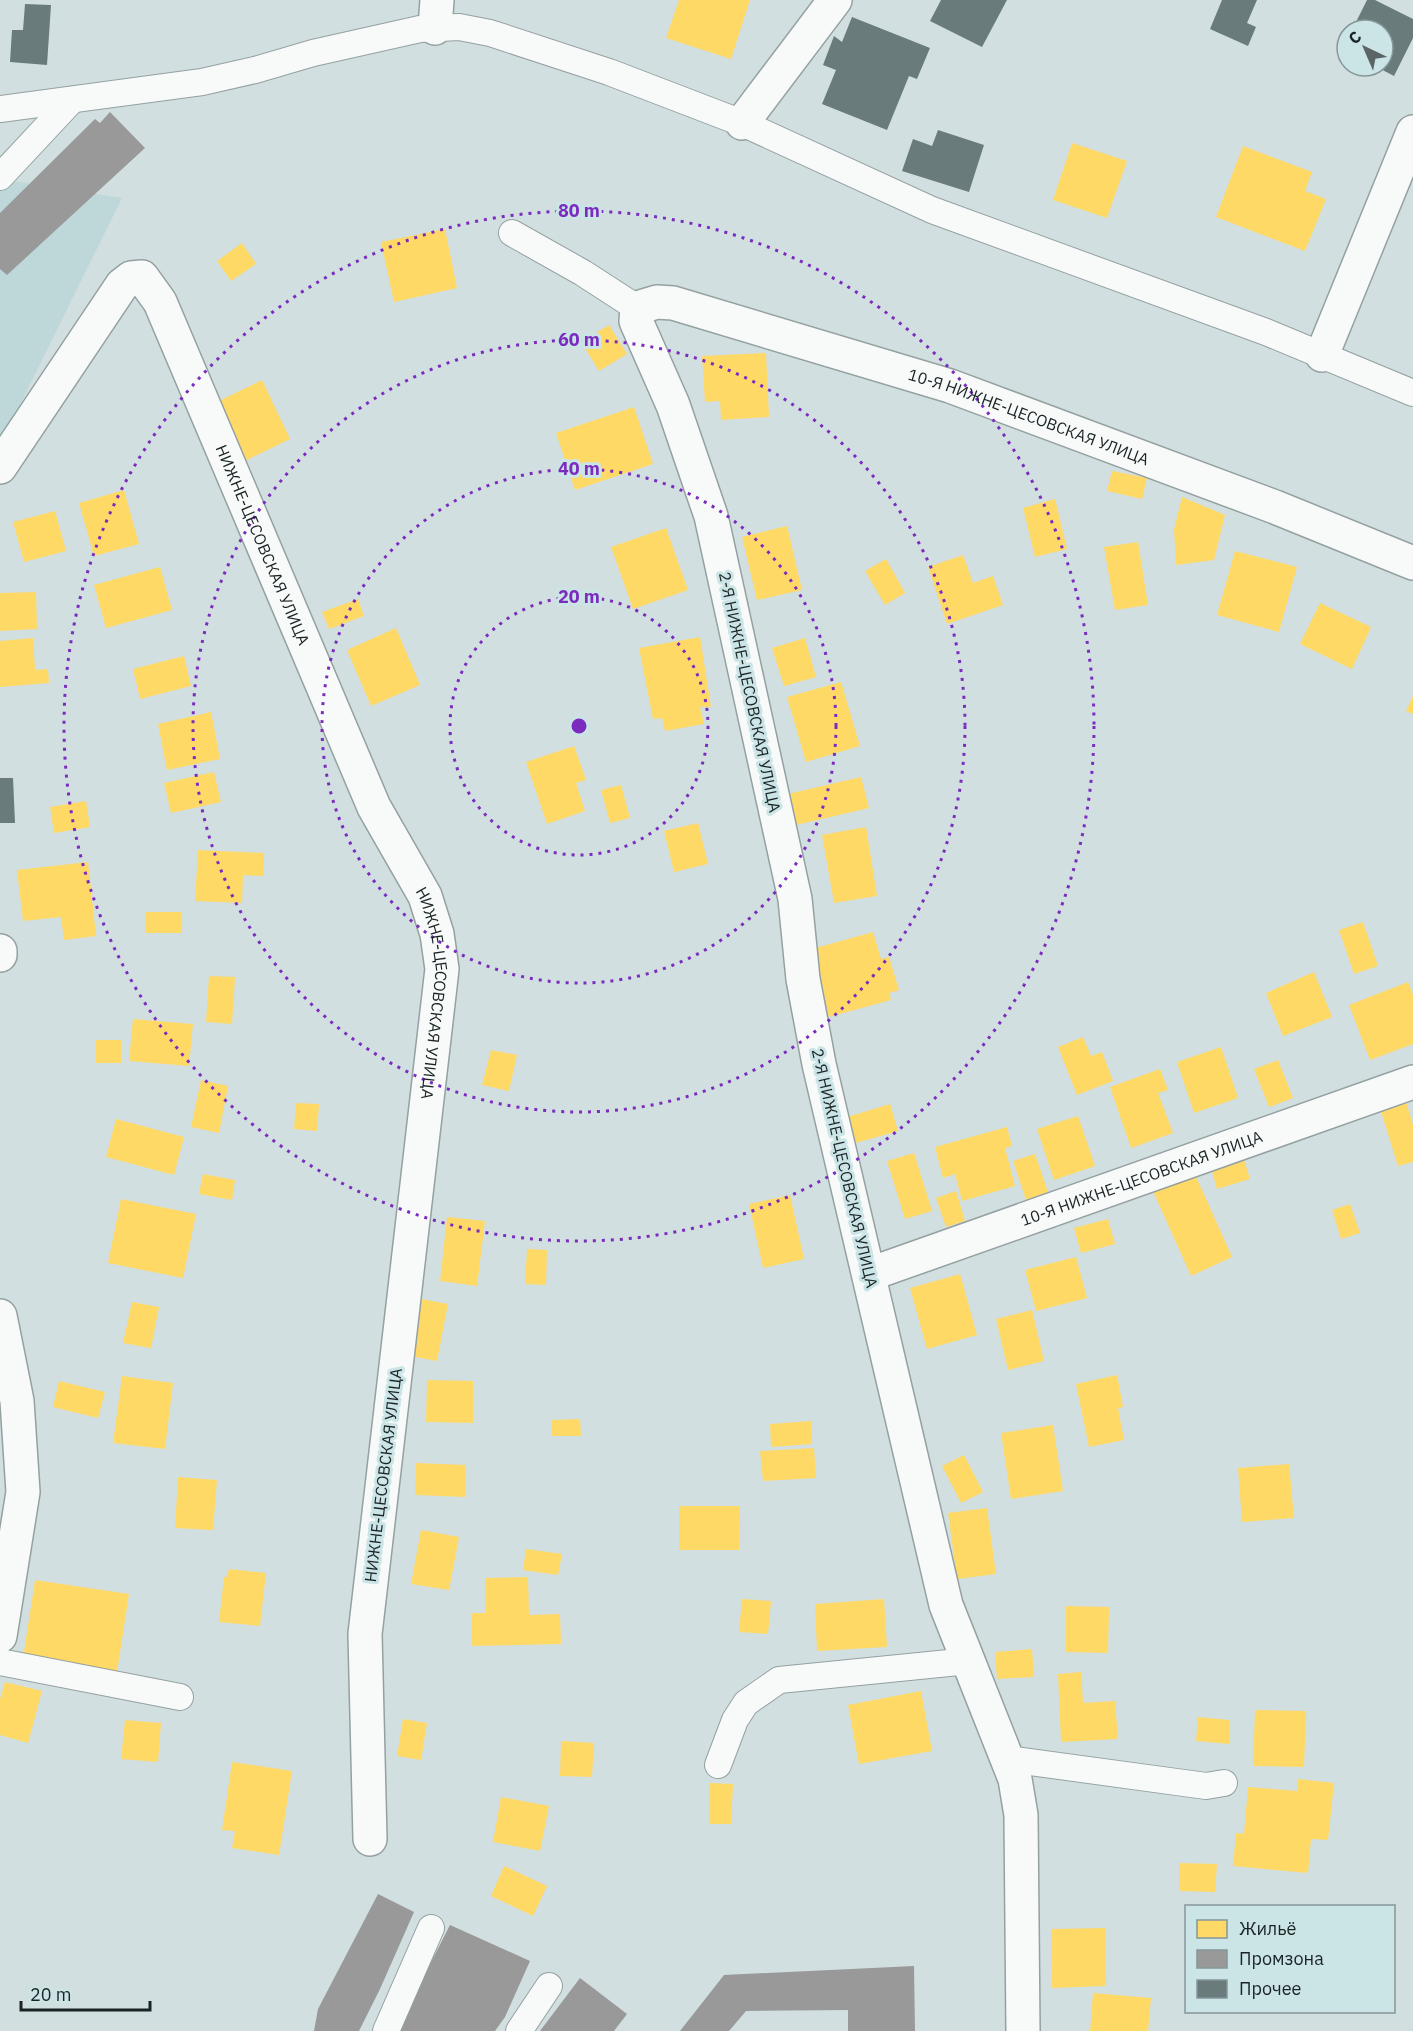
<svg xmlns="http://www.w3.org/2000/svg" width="1413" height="2031" font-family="'IBM Plex Sans',sans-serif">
<rect width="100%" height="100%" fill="#d1dfe0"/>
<polygon fill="#bed7d9" points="0,179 122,198 0,445"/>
<g fill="#ffd966">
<polygon points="679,0 750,0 731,59 666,38"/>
<polygon points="1072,143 1127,161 1107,218 1053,200"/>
<polygon points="1243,146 1312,172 1305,191 1326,199 1305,251 1216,217"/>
<polygon points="445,229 457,288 394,302 381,242"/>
<polygon points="242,243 256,264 231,281 217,261"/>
<polygon points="609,325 627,354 599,371 581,342"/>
<polygon points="766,353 769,417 721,420 720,401 705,402 702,356"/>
<polygon points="262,380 290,439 245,461 217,402"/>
<polygon points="634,407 653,464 575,490 556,433"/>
<polygon points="1112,471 1147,478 1142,499 1107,491"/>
<polygon points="124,490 139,544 94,556 79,503"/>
<polygon points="1182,497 1225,515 1214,560 1176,565 1174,529"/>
<polygon points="1055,499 1067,549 1035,557 1023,508"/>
<polygon points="55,511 66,551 24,562 13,522"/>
<polygon points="787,526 802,590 757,600 742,537"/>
<polygon points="666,528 688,590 633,609 611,547"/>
<polygon points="1138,542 1148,605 1115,610 1104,547"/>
<polygon points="1235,551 1297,567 1279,632 1217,615"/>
<polygon points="963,555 973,583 993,576 1003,605 947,624 928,567"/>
<polygon points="886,559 905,593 885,605 865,571"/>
<polygon points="160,567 172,610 106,628 94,585"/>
<polygon points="36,592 37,629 0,631 0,593"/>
<polygon points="358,599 364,616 329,629 322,612"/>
<polygon points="1320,603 1371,627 1352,669 1300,644"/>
<polygon points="396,628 420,685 371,706 347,650"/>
<polygon points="700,637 711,707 700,707 704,724 665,731 662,718 653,719 639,648"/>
<polygon points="33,638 35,670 48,669 49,683 0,687 0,641"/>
<polygon points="805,638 816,677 784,686 772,648"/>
<polygon points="184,656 191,686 140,699 133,669"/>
<polygon points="841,682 860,746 806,762 787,697"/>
<polygon points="1413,696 1413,714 1406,711"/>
<polygon points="211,712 220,759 167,770 158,724"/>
<polygon points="574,746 586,780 576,783 585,811 547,824 526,762"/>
<polygon points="214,772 221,802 171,813 164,783"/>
<polygon points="861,777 869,808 796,825 788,794"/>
<polygon points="621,785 630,818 610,823 601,790"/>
<polygon points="86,801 90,827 54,833 50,807"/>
<polygon points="698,823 708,864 674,872 664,831"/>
<polygon points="866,827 877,896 834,903 822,835"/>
<polygon points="198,850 264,853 263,876 243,875 242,903 195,901"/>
<polygon points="88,862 96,936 64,940 61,917 23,921 17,870"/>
<polygon points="145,912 182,912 181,933 145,933"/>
<polygon points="1363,922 1378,966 1354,974 1339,930"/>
<polygon points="873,932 881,959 889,957 899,990 889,993 891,1000 829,1017 812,949"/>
<polygon points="1314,972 1332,1017 1283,1036 1266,993"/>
<polygon points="209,976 235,977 232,1024 206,1022"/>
<polygon points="1408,982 1413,995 1413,1044 1370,1060 1349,1005"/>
<polygon points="133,1019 193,1024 189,1066 129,1061"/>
<polygon points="1083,1037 1091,1056 1102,1052 1113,1081 1077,1095 1058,1047"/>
<rect x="96" y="1040" width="25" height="23"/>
<polygon points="1221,1047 1238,1098 1194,1113 1177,1062"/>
<polygon points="491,1050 517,1055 509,1091 482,1085"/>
<polygon points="1278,1060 1293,1098 1269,1107 1254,1069"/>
<polygon points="1160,1069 1168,1090 1158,1093 1173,1133 1131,1148 1110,1087"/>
<polygon points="201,1080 228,1086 219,1133 191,1127"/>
<polygon points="1404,1095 1413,1125 1413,1162 1398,1166 1378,1102"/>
<polygon points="296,1103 319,1104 317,1131 294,1129"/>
<polygon points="890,1104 898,1131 852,1144 844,1118"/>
<polygon points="1078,1116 1095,1166 1054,1180 1037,1129"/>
<polygon points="116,1119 184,1137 174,1175 106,1157"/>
<polygon points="1007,1127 1012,1146 1005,1148 1015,1186 962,1201 955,1174 943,1178 935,1147"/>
<polygon points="914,1153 932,1211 905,1219 887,1161"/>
<polygon points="1035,1154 1048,1192 1026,1200 1013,1161"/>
<polygon points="1242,1154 1250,1179 1217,1189 1210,1164"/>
<polygon points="1193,1170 1232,1257 1191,1276 1152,1189"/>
<polygon points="203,1174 235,1180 232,1200 199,1194"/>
<polygon points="956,1191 965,1221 946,1227 936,1198"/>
<polygon points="790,1195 804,1259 763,1268 749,1204"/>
<polygon points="121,1199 196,1214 183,1278 108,1263"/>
<polygon points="1350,1204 1360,1233 1341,1239 1332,1210"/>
<polygon points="447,1217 485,1221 477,1286 440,1281"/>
<polygon points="1108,1219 1115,1244 1081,1253 1074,1228"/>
<polygon points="527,1249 547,1250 546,1285 525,1284"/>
<polygon points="1076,1257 1087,1298 1036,1311 1025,1270"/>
<polygon points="960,1274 977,1335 927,1349 910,1288"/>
<polygon points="416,1298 448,1304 437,1361 404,1355"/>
<polygon points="132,1302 159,1307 151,1348 123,1343"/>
<polygon points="1032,1310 1044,1361 1008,1370 996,1319"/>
<polygon points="1117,1375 1123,1407 1118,1408 1124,1440 1089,1447 1076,1384"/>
<polygon points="122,1376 173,1383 165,1449 113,1443"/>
<polygon points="427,1380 473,1381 473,1423 426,1422"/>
<polygon points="59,1381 105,1392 98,1418 53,1407"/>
<polygon points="580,1419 581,1436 552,1436 552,1420"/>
<polygon points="811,1421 812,1444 771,1447 770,1424"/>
<polygon points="1053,1425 1063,1491 1011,1499 1001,1433"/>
<polygon points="814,1448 816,1478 763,1481 760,1451"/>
<polygon points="964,1455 983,1492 961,1503 942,1466"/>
<polygon points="416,1463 466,1465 465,1497 415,1495"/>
<polygon points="1289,1464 1294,1518 1242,1522 1238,1468"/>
<polygon points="178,1477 217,1480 213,1530 175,1528"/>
<polygon points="679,1506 740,1506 739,1550 679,1550"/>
<polygon points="987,1508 996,1574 957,1579 948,1513"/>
<polygon points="421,1530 459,1537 449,1590 411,1584"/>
<polygon points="526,1549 562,1554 558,1575 523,1570"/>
<polygon points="229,1569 266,1573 260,1626 219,1622 224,1577 227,1577"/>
<polygon points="528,1577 529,1615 560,1614 561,1644 472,1646 472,1613 486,1613 485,1578"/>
<polygon points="35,1580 129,1594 117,1672 23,1658"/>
<polygon points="742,1599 771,1601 768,1634 739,1632"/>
<polygon points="884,1599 887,1647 817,1651 815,1604"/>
<polygon points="1066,1606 1109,1607 1108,1653 1066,1652"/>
<polygon points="1032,1649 1034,1677 997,1679 995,1652"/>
<polygon points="1081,1672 1083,1703 1115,1701 1118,1739 1061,1742 1058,1674"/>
<polygon points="5,1682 42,1691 28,1743 0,1735 0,1699"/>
<polygon points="921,1691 932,1751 859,1764 848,1705"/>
<polygon points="1255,1710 1306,1711 1304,1767 1253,1766"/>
<polygon points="1198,1717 1230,1720 1229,1744 1196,1741"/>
<polygon points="403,1719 427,1723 421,1760 397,1756"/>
<polygon points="125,1720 161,1723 158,1762 121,1759"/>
<polygon points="561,1741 594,1743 592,1777 560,1776"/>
<polygon points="232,1762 292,1771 279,1855 232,1848 235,1831 222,1830"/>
<polygon points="1298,1779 1334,1783 1328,1840 1311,1839 1308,1873 1233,1866 1236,1833 1244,1834 1248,1787 1297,1791"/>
<polygon points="710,1783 733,1784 731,1824 709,1824"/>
<polygon points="501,1797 549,1806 540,1851 493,1842"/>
<polygon points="1179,1863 1217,1864 1215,1892 1179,1891"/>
<polygon points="504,1866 547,1886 533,1916 491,1896"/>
<polygon points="1105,1928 1106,1986 1052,1988 1051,1929"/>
<polygon points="1093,1993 1151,1998 1148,2031 1090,2031"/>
</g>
<g fill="#999">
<polygon points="110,112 145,148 7,275 0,269 0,213 95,119 100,123"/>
<polygon points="378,1894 414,1912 380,1989 359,2031 314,2031 318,2009"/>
<polygon points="450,1925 530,1961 505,2017 495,2031 396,2031"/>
<polygon points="914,1966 915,2031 848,2031 848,2010 746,2011 729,2031 680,2031 724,1975"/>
<polygon points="580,1978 627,2014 614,2031 540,2031"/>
</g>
<g fill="#6a7b7c">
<polygon points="941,0 1007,0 982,47 930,21"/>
<polygon points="1222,0 1257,0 1247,23 1256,27 1248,46 1210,29"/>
<polygon points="1367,0 1375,0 1413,19 1413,38 1394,76 1375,66 1383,66 1383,30 1352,30"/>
<polygon points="25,4 51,5 47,65 10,62 12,30 23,30"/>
<polygon points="852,17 930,48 917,79 909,76 887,130 822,104 836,70 823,65 834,36 842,42"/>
<polygon points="938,130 984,145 969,192 902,171 913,139 932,146"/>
<polygon points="0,778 13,778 15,823 0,823"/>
</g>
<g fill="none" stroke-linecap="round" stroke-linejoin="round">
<g stroke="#95a0a0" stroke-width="28">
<g id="service">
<polyline points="0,109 202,82 255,70 313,53 420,29 459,27 490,33 609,72 742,123 932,210 1266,332 1413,393"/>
<polyline points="0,177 72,100"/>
<polyline points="512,233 583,273 637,308"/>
<polyline points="0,1662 180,1697"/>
<polyline points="1008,1759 1206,1786 1224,1783"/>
<polyline points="718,1765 735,1720 746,1703 779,1680 969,1661"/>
<polyline points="386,2031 431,1928"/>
<polyline points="519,2031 549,1986"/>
</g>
</g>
<g stroke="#95a0a0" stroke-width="36">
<g id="minor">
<polyline points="435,28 437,0"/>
<polyline points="742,123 835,0"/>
<polyline points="1322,355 1413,132"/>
<path id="s1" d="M0,467l122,-182 9,-7 11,-1 18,25 214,505 51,89 12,38 5,35 -77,665 5,205"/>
<polyline points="0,951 0,955"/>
<path id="s2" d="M870,1274l543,-192"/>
<polyline points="0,1316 17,1401 23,1492 0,1636"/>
<path id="s3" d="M1023,2031l-2,-216 -6,-36 -69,-174 -127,-541 -16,-85 -8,-80 -84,-383 -38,-111 -37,-84 1,-13 20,-6 16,1 277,83 325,121 138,56"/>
</g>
</g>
<use href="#service" stroke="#f8fafa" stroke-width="26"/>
<use href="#minor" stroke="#f8fafa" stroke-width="33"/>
</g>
<g fill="none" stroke="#7b2cbf" stroke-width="3" stroke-dasharray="3 6">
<circle cx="579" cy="726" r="129"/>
<circle cx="579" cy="726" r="257"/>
<circle cx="579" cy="726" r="386"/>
<circle cx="579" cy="726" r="515"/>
</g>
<g text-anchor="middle" stroke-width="6" stroke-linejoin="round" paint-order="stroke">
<g font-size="16" fill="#1b2425" stroke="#cbe4e6">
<text dy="6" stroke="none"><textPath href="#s3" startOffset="2187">10-Я НИЖНЕ-ЦЕСОВСКАЯ УЛИЦА</textPath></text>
<text dy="6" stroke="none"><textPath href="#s1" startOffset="536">НИЖНЕ-ЦЕСОВСКАЯ УЛИЦА</textPath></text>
<text transform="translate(750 692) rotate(78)" y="6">2-Я НИЖНЕ-ЦЕСОВСКАЯ УЛИЦА</text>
<text dy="6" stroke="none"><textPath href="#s1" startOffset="1022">НИЖНЕ-ЦЕСОВСКАЯ УЛИЦА</textPath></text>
<text transform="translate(845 1168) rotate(77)" y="6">2-Я НИЖНЕ-ЦЕСОВСКАЯ УЛИЦА</text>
<text dy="6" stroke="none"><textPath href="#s2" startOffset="288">10-Я НИЖНЕ-ЦЕСОВСКАЯ УЛИЦА</textPath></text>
<text transform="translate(383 1475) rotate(-83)" y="6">НИЖНЕ-ЦЕСОВСКАЯ УЛИЦА</text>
</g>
</g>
<circle cx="579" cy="726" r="9" fill="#7b2cbf" stroke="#cbe4e6" stroke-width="3"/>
<g font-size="18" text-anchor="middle" font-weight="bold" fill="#7b2cbf" stroke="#cbe4e6" stroke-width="6" stroke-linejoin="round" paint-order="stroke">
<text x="579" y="217">80 m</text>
<text x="579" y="346">60 m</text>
<text x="579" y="475">40 m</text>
<text x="579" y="603">20 m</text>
</g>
<rect x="1185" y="1905" width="210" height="108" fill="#cbe4e6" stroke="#859799" stroke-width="1.5"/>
<rect x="1197" y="1920" width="30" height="18" fill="#ffd966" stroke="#859799" stroke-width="1.5"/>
<text x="1239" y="1935" font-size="18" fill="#1b2425">Жильё</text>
<rect x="1197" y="1950" width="30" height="18" fill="#999999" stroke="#859799" stroke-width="1.5"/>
<text x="1239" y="1965" font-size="18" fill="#1b2425">Промзона</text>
<rect x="1197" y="1980" width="30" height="18" fill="#6a7b7c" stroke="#859799" stroke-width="1.5"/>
<text x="1239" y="1995" font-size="18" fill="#1b2425">Прочее</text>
<g transform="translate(1365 48) rotate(316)"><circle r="28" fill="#cbe4e6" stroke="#859799" stroke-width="1.5"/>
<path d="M0-4.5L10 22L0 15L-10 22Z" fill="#5b6566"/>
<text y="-9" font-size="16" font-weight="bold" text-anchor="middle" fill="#1b2425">С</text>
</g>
<path d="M21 2001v9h129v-9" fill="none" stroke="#1b2425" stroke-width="3"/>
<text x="30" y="2001" font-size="18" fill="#1b2425" stroke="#cbe4e6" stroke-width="4.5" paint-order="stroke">20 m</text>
</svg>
